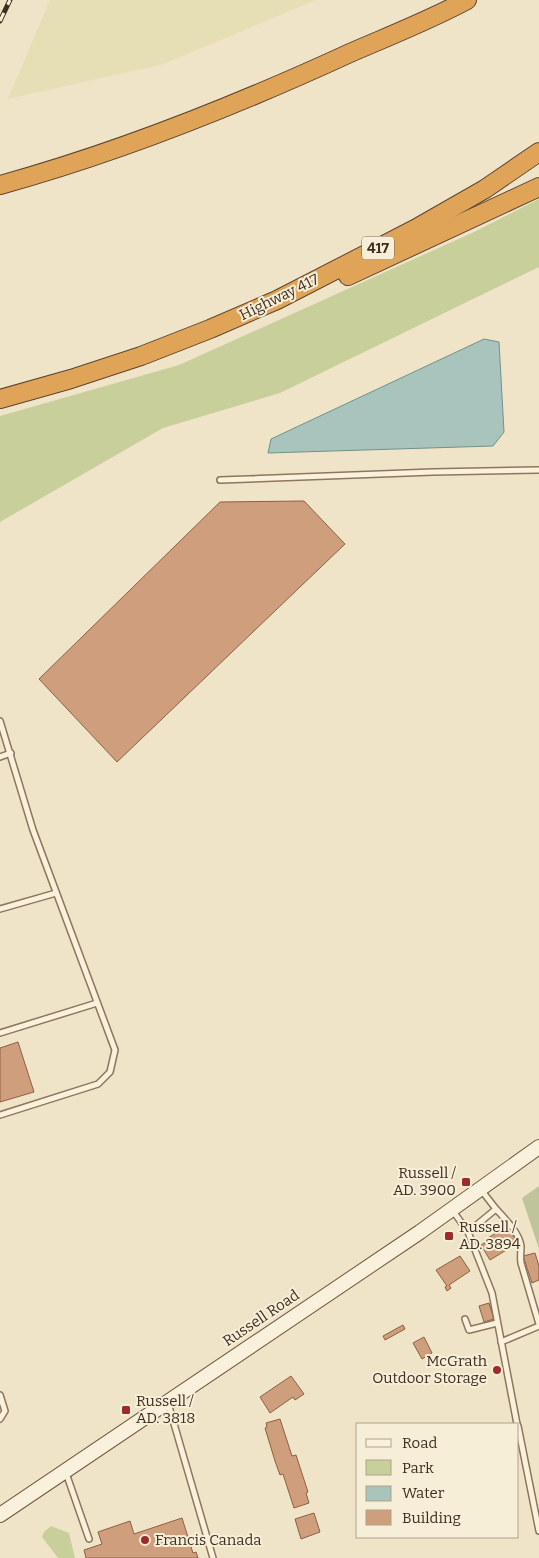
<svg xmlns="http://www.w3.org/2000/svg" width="539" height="1558" font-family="Bitter,serif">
<rect width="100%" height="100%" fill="#f0e4c8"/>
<polygon fill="#e6deb5" points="50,0 316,0 164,64 8,99"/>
<g fill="#c9cf9b">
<polygon points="539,199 539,267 280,393 163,428 0,522 0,416 179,365 474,232"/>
<polygon points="51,1526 69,1533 75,1558 58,1558 42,1537 44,1532"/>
</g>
<polygon fill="#bfc49a" points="539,1186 539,1249 522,1198"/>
<polygon fill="#a9c4bc" stroke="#6f938a" points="484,339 499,342 504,432 493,446 268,453 271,439"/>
<g fill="#cf9f7d" stroke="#8d5f41">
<polygon points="304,501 345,544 117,762 39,679 220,502"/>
<polygon points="18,1042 34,1092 0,1102 0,1048"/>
<polygon points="507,1226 518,1243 490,1260 481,1245 489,1240 488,1238"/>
<polygon points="535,1253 539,1266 539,1280 532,1283 523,1256"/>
<polygon points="460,1256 470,1271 449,1285 451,1288 447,1291 445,1287 447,1286 436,1270"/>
<polygon points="489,1303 494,1319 484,1322 479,1306"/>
<polygon points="403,1325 405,1329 385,1340 383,1336"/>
<polygon points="424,1337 432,1353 422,1359 413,1343"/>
<polygon points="291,1376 304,1394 295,1400 293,1397 270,1413 260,1397"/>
<polygon points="280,1419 292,1456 296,1455 308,1492 306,1493 309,1503 294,1508 283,1474 280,1475 275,1461 265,1428 267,1427 266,1423"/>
<polygon points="314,1513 320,1532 301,1539 295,1519"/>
<polygon points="182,1518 193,1553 196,1552 198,1558 86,1558 84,1550 102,1544 98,1532 130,1521 134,1534"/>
</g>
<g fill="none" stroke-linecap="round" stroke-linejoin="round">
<g stroke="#8d765c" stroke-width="8">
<g id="lane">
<polyline points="220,480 433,472 539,470"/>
<polyline points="0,721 33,830 115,1050 110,1072 98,1084 0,1115"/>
<polyline points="0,757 11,753"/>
<polyline points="0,909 56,893"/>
<polyline points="0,1033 97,1003"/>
<path d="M496,1209c9,10 23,23 25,37 0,6 -1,11 0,17l18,61"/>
<polyline points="453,1211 468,1232 492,1293 517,1424"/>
<polyline points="468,1232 496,1209 482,1191"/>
<polyline points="465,1319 469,1330 497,1323"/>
<polyline points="501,1342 539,1326"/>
<polyline points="0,1395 5,1411 0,1419"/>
<polyline points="168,1403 213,1558"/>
<polyline points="518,1426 539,1531"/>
<polyline points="66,1473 89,1539"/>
</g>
</g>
<g stroke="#6f573f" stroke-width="16">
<polyline id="secondary" points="0,1515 420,1232 539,1147"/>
</g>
<g stroke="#5b4430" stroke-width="20">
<g id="highway">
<path d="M0,185c120,-33 237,-80 350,-132 39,-17 80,-33 117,-53"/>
<polyline points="348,276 539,187"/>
<polyline points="0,399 71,379 141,356 210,329 277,300 415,229 485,189 539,152"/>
</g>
</g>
<use href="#lane" stroke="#faf1dc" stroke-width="5"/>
<use href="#secondary" stroke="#faf1dc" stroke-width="14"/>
<use href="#highway" stroke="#e0a458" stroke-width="18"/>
<g stroke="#3d2e20" stroke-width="5">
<polyline id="rail" points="0,21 10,0"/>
</g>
<use href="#rail" stroke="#f7eed8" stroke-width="3" stroke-dasharray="9" stroke-linecap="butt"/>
</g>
<g fill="#9e2a2b" stroke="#f7eed8" stroke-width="2">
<rect x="461" y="1177" width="10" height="10" rx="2.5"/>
<rect x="444" y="1231" width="10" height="10" rx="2.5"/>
<circle cx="497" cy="1370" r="5"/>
<rect x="121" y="1405" width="10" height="10" rx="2.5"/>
<circle cx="145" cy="1540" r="5"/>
</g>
<g text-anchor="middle" stroke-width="4" stroke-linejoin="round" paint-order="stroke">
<rect fill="#f7eed8" stroke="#756857" stroke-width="1" x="362" y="236.5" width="32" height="23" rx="4"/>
<g font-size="14" font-weight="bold" fill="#3d2e20">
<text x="378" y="253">417</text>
</g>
<g font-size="15" fill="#3d2e20" stroke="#f7eed8">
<text transform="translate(279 297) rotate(-26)" y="5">Highway 417</text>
<text transform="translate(261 1318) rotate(-34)" y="5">Russell Road</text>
</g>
<g font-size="15" fill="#3d2e20" stroke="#f7eed8" text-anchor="start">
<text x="456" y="1178" text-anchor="end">Russell /<tspan x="456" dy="17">AD. 3900</tspan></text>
<text x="459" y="1232">Russell /<tspan x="459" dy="17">AD. 3894</tspan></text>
<text x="487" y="1366" text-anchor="end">McGrath<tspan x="487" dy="17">Outdoor Storage</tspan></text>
<text x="136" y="1406">Russell /<tspan x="136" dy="17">AD. 3818</tspan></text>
<text x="155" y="1545">Francis Canada</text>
</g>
</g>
<rect x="356" y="1423" width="162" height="115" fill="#f7eed8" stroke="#ada18e"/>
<rect x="366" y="1439" width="25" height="8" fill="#faf1dc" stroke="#ada18e"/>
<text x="402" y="1448" font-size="15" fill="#3d2e20">Road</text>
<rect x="366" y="1460" width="25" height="15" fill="#c9cf9b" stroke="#ada18e"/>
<text x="402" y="1473" font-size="15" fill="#3d2e20">Park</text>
<rect x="366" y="1486" width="25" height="15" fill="#a9c4bc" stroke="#ada18e"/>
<text x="402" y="1498" font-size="15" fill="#3d2e20">Water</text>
<rect x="366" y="1510" width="25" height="15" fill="#cf9f7d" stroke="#ada18e"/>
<text x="402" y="1523" font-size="15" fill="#3d2e20">Building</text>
</svg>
